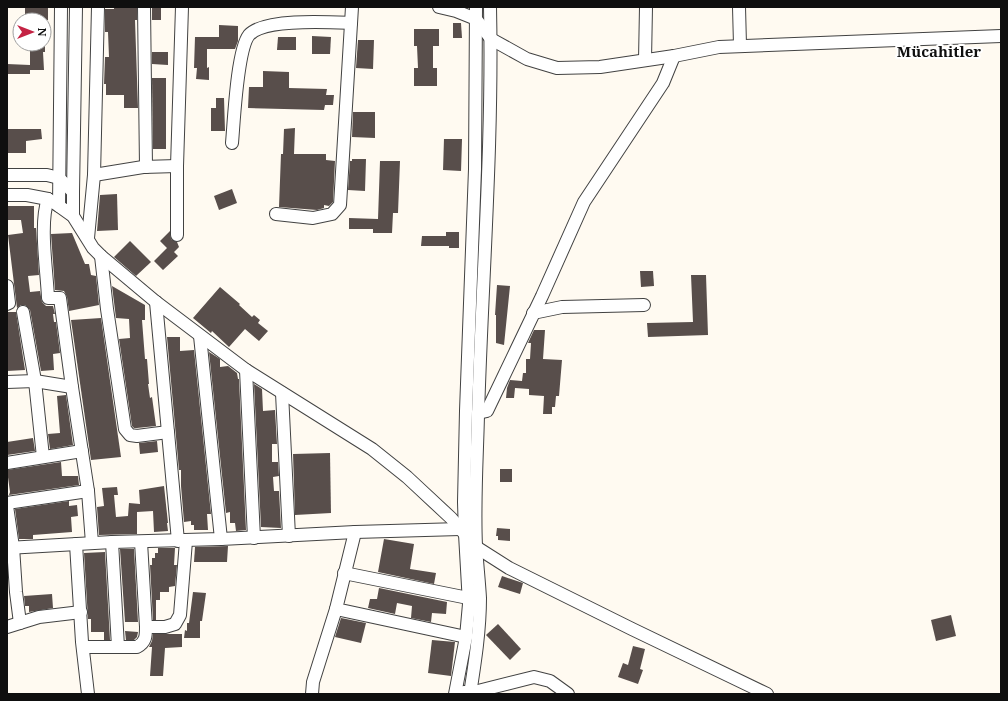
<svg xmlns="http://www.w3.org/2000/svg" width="1008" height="701" font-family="'Noto Serif',serif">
<rect width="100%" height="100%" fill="#fffaf1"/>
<g fill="#584e4b">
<rect x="25" y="7" width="23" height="13"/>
<polygon points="114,7 137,7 137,20 135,20 138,108 124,108 124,95 106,95 106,84 104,84 105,57 109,57 108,32 105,32 105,9 114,9"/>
<rect x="152" y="7" width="9" height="13"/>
<polygon points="453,23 461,23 462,38 453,38"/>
<polygon points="219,25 238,26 238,41 235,49 207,49 207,68 209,67 209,80 196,79 197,68 194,68 195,37 219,37"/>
<polygon points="414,29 439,29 439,46 433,46 433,68 437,68 437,86 414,86 414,68 418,68 417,46 414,46"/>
<polygon points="312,36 331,37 330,54 312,54"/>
<polygon points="278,37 296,37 296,50 277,50"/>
<polygon points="358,40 374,40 373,69 356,68"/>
<polygon points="30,44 45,44 45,52 43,52 44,70 30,70"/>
<polygon points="152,52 168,52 168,65 152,64"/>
<polygon points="7,64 30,65 30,74 7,74"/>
<polygon points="263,71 289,72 289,88 327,89 326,95 334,95 333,105 325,105 324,110 248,108 249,87 263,87"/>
<polygon points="152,78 166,78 166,149 153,149"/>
<polygon points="216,98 224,98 225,131 211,131 211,108 216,108"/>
<polygon points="353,112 375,112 375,138 352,137"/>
<polygon points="295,128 294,154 326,154 326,160 335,161 333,202 329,206 324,205 324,208 317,210 279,207 281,154 283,154 284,129"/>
<polygon points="8,129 41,129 42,139 26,141 26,153 8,153"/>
<polygon points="444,139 462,139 461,171 443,170"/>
<polygon points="352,159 366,159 365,191 348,190 350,161 352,161"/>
<polygon points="380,161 400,161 398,213 393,213 392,233 373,233 373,229 349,229 349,218 378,219"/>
<polygon points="232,189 237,203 219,210 214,196"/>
<polygon points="117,194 118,230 97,231 100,195"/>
<polygon points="7,206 34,206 34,228 36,228 39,275 28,276 30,292 40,291 42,302 46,306 53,306 55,314 53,314 54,322 56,322 60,353 53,354 54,370 41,371 30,310 25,305 21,305 17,308 8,235 23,233 21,220 7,220"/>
<polygon points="170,231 171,239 177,242 179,247 174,252 178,256 163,270 154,261 167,248 160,241"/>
<polygon points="446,232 459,232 459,248 449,248 449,246 421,246 422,236 446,236"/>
<polygon points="72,233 85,264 89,264 91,275 96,276 99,305 69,311 67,297 64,291 55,290 51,234"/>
<polygon points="130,241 151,262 136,276 114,257"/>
<polygon points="640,271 653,271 654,286 641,287"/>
<polygon points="691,275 706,275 708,335 648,337 647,323 693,322"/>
<polygon points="497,285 510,286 504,345 496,343 496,315 495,315"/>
<polygon points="112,286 145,305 145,320 142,320 145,359 147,359 149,384 148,384 150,398 152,397 156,426 137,428 134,428 132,426 119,339 130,338 129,319 116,318"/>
<polygon points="220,287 240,304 239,305 252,317 254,315 260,320 258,323 268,331 259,341 245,329 229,347 212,331 211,333 193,318"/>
<polygon points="7,312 16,312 25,370 7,371"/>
<polygon points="101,318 121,457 91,460 71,320"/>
<polygon points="534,330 545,330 543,359 562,360 559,396 556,396 555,407 552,407 552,414 543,414 544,396 529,395 529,389 515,388 514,398 506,398 507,388 510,380 522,381 523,373 526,373 526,359 530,359 531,343 528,343"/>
<polygon points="167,337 180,337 180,351 194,350 211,514 207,514 208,530 194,530 194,525 191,525 191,521 184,522 181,486 181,470 179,470"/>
<polygon points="209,352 220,359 220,367 228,366 237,373 238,379 239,379 246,530 236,531 235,523 230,523 230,512 226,513"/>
<polygon points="254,384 262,389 263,411 275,410 277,444 272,444 272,462 278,462 279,476 273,477 274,491 279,491 281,528 261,527"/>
<polygon points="66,395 73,445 50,449 48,434 60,433 57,396"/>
<polygon points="33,438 35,451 7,455 7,442"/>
<polygon points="157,441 158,452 140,454 139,443"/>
<polygon points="330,453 331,513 295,515 293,454"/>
<polygon points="61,462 62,476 78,476 79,485 9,495 10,492 7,470"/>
<rect x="500" y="469" width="12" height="13"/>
<polygon points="164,486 168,523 167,523 168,531 154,532 153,511 137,512 137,534 99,535 97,507 104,506 102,488 117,487 118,495 114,495 116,517 128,516 129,503 140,504 139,490"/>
<polygon points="69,501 69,506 77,505 78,516 71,517 72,532 33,535 33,539 19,539 15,509"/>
<polygon points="497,528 510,529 510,541 498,540 498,536 496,536"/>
<polygon points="384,539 414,544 410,569 436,573 434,584 378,572"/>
<polygon points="228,546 227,562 194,562 195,547"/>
<polygon points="158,548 175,548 174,565 177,565 175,586 169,587 169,592 160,592 160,600 156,600 156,620 153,620 150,565 152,565 152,558 155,558 155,553 158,553"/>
<polygon points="120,549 134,549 138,622 125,622"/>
<polygon points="105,552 110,640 104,640 104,632 91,632 91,619 88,619 84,553"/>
<polygon points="502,576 523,583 520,594 498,587"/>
<polygon points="379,588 447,602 446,614 432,613 431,622 411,618 412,606 397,603 395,614 368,608 370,599 377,599"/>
<polygon points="193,592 206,593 202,621 200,621 200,638 184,638 185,630 187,631 187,623 189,623"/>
<polygon points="52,594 53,608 29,612 29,606 25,606 24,596"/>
<polygon points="951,615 956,636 936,641 931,620"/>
<polygon points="341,618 366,623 361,643 335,637"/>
<polygon points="498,624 521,649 510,660 486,635"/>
<polygon points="125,631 138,632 137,637 134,640 126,640"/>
<polygon points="153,634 182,634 182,647 165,648 163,676 150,676 152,647 149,647 152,641"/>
<polygon points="432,640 455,642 451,676 428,673"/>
<polygon points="633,646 645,649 640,669 643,670 638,684 618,677 623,663 628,665"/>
</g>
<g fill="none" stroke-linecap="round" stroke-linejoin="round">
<g stroke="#424242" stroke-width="14">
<g id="minor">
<polyline points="144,7 146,167"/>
<polyline points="439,7 456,11 476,19 491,39 527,59 557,68 600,67 674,56 719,47 1001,36"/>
<polyline points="739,7 740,45"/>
<polyline points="645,60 646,7"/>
<path d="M232,143c2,-22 5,-93 17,-108 15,-17 80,-13 102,-12"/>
<polyline points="7,175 47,175 59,178 73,192 73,216"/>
<polyline points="94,175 143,167 177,166"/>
<polyline points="73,192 76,7"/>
<polyline points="7,195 27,195 48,199 59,206 73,216 93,248 101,256 156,302 246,370 372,449 407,477 451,518 476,547 509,568 632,629 767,694"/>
<path d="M48,199c-9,25 -1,72 0,99h12l12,89 16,104 4,52"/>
<polyline points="59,206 61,7"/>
<polyline points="276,214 313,218 332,214 340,205 352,7"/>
<polyline points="177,235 177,166 182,7"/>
<polyline points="88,238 94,175 98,7"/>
<polyline points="101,256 107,309 125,429 130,435 137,436 168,432"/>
<polyline points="7,286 9,303 7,304"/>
<polyline points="156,302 178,541"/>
<polyline points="23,312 35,381 43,457"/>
<polyline points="533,313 562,307 644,305"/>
<polyline points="200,336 221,539"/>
<polyline points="246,370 254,538"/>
<polyline points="7,382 35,381 72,387"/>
<polyline points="282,393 289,536"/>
<polyline points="478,413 487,411 542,296 584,202 663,83 674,56"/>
<polyline points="7,463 82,451"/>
<polyline points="7,503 88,491"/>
<polyline points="7,506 13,547 16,592 20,623"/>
<polyline points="355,532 336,609 466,637"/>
<polyline points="112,542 118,647"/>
<polyline points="141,542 146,627 165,627 175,624 180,615 186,541"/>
<polyline points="76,544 82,642 88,694"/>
<polyline points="7,548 112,542 221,539 355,532 460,529"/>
<polyline points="344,573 468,598"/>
<polyline points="7,627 39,617 81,612"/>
<path d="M83,647h54c9,-5 9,-11 9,-20"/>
<polyline points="464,692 470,693 534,677 550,681 568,694"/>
<polyline points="312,694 313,682 336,609"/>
<polyline points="455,694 466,637 469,604 465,534 464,502 466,411 475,169 476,7"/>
<path d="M470,694c5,-32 10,-64 10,-96 -1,-17 -3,-35 -4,-52 -2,-44 1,-88 2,-131 4,-136 15,-272 12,-408"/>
</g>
</g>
<use href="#minor" stroke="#fff" stroke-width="12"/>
</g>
<g text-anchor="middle" stroke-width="4" stroke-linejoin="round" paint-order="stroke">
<g font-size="15" font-weight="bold" fill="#0f0f0f" stroke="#fff">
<text x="939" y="57">Mücahitler</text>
</g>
</g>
<rect width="1008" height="701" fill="none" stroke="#0f0f0f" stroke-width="16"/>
<g transform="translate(32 32) rotate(90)"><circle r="19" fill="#ffffff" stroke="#9f9f9f"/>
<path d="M0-3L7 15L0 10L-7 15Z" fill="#c42344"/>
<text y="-6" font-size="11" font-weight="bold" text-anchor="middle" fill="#0f0f0f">N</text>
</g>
</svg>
